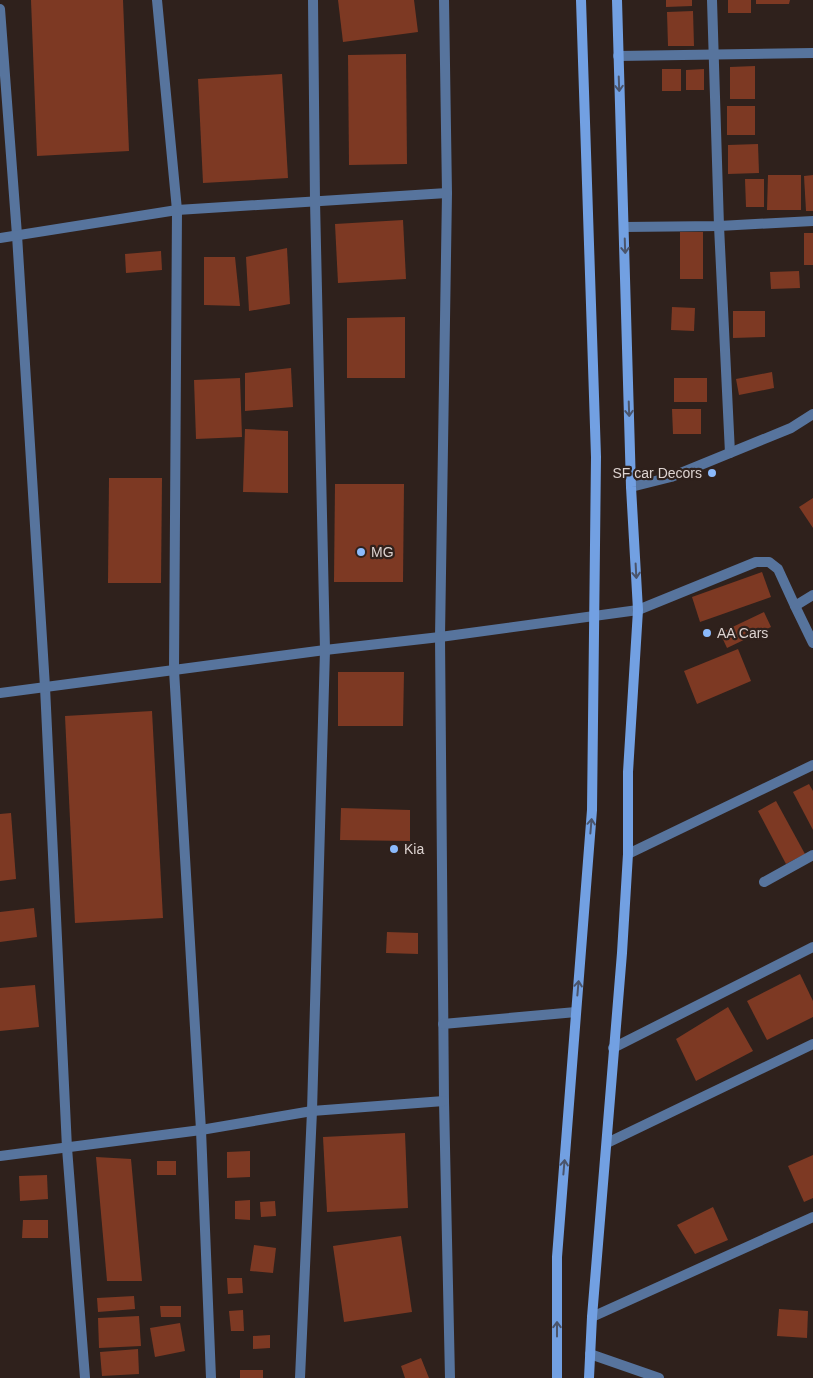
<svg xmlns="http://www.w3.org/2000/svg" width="813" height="1378" font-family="Helvetica,sans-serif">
<rect width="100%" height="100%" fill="#2f211c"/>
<g fill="#7d3923">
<polygon points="31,0 123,0 129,151 37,156"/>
<polygon points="338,0 414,0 418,32 343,42"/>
<polygon points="666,0 692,0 692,6 666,7"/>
<rect x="728" y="0" width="23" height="13"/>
<polygon points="756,0 790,0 789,4 756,4"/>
<polygon points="693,11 694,46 668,46 667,12"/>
<polygon points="406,54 407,164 349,165 348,55"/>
<polygon points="755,66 755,99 730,99 730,67"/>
<rect x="662" y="69" width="19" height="22"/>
<polygon points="704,69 704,90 686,90 686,70"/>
<polygon points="282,74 288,178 203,183 198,79"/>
<rect x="727" y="106" width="28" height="29"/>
<polygon points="758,144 759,173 728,174 728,145"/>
<polygon points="768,175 801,175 801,210 767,210"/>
<polygon points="813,175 813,211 806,211 804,176"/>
<polygon points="745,179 764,179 764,207 746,207"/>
<polygon points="403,220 406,279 338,283 335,224"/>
<rect x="680" y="232" width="23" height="47"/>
<rect x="804" y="233" width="9" height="32"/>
<polygon points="287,248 290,304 249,311 246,257"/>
<polygon points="161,251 162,270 126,273 125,254"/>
<polygon points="204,257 235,257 240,306 204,305"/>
<polygon points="799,271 800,288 771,289 770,272"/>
<polygon points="672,307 695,308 694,331 671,330"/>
<polygon points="733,311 765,311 765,337 733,338"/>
<polygon points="405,317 405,378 347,378 347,318"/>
<polygon points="291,368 293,407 245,411 245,373"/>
<polygon points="772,372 774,388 739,395 736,379"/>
<polygon points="240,378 242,437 196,439 194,380"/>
<rect x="674" y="378" width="33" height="24"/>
<polygon points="672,409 701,409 701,434 673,434"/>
<polygon points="245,429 288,431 288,493 243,492"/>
<polygon points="109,478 162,478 161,583 108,583"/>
<polygon points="335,484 404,484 403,582 334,582"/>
<polygon points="813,498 813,528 799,507"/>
<polygon points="762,572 771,597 700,622 692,597"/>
<polygon points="764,612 771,627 727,648 720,633"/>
<polygon points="738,649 751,681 697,704 684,671"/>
<polygon points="338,672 404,672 403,726 338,726"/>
<polygon points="152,711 163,918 75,923 65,716"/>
<polygon points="809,784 813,791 813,830 793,792"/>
<polygon points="776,801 805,854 786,864 758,811"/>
<polygon points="341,808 410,810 410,841 340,840"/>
<polygon points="11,813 16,879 0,881 0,814"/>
<polygon points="34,908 37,937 0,942 0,912"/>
<polygon points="387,932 418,933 418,954 386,953"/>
<polygon points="800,974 813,1001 813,1017 767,1040 747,1001"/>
<polygon points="35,985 39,1027 0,1031 0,988"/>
<polygon points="728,1007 753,1051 696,1081 676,1039"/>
<polygon points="405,1133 408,1208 327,1212 323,1137"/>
<polygon points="250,1151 250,1177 227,1178 227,1152"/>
<polygon points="813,1155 813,1198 804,1202 788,1166"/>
<polygon points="96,1157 131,1159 142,1281 107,1281"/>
<rect x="157" y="1161" width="19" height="14"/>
<polygon points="47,1175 48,1199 20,1201 19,1176"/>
<polygon points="250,1200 250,1220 235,1219 235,1201"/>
<polygon points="275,1201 276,1216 261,1217 260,1202"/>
<polygon points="713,1207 728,1240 695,1254 677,1225"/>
<polygon points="23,1220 48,1220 48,1238 22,1238"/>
<polygon points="401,1236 412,1312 344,1322 333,1246"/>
<polygon points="254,1245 276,1248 273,1273 250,1271"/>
<polygon points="227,1278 242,1278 243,1293 228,1294"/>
<polygon points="134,1296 135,1309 98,1312 97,1298"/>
<polygon points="160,1306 181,1306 181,1317 161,1317"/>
<polygon points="779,1309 808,1311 807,1338 777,1336"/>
<polygon points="243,1310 244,1331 231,1331 229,1311"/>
<polygon points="139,1316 141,1346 99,1348 98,1318"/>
<polygon points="180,1323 185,1351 155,1357 150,1328"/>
<polygon points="270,1335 270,1348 253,1349 253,1336"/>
<polygon points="138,1349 139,1374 102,1376 100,1352"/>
<polygon points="421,1358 429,1378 405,1378 401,1366"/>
<rect x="240" y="1370" width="23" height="8"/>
</g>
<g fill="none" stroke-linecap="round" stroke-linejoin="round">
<polyline stroke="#57749d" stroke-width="10" points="590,1354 659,1378"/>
<g stroke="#57749d" stroke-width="10">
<polyline points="444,0 447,193 440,637 444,1101 450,1378"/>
<polyline points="712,0 719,226 730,453"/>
<polyline points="0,9 17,235 45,687 67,1148 85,1378"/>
<polyline points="618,56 813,53"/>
<polyline points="624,227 719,226 813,221"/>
<polyline points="0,238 177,210 157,0"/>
<polyline points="631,487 671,477 791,428 813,414"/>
<polyline points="795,606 813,643"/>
<polyline points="0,693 325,650 440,637 638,610 756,562 769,562 778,569 795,606 813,595"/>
<polyline points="628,854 813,765"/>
<polyline points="764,882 813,855"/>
<polyline points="443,1024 576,1012"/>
<polyline points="613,1048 813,947"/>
<polyline points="607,1143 813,1044"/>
<polyline points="0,1156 201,1130 312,1111 444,1101"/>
<polyline points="592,1317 813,1217"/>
<polyline points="211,1378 201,1130 174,670 177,210 447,193"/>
<polyline points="300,1378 312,1111 325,650 315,201 313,0"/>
</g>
<g stroke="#72a0e2" stroke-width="10">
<polyline points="557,1378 557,1257 592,810 596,457 581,0"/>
<polyline points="589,1378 592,1317 622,953 628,854 628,772 638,610 631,487 617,0"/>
</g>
</g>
<defs><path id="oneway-shaft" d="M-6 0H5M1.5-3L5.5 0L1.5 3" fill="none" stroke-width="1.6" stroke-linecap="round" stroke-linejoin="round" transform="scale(1.25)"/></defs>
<g stroke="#4a546b">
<use href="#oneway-shaft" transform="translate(619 84) rotate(88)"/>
<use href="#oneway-shaft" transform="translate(625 246) rotate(88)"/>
<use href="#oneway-shaft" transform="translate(629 409) rotate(88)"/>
<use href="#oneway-shaft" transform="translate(636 571) rotate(87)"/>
<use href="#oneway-shaft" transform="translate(591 826) rotate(-85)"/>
<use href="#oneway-shaft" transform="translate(578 988) rotate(-85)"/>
<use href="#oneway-shaft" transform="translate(564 1167) rotate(-85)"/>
<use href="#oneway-shaft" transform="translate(557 1329) rotate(-90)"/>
</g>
<g fill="#8bbafc" stroke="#2f211c" stroke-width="2">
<circle cx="712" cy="473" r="5"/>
<circle cx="361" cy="552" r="5"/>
<circle cx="707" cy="633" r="5"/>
<circle cx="394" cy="849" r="5"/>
</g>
<g text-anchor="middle" stroke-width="4.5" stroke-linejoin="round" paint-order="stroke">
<g font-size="14" fill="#ddd3d0" stroke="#2f211c" text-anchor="start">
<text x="702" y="478" text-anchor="end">SF car Decors</text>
<text x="371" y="557">MG</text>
<text x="717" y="638">AA Cars</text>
<text x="404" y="854">Kia</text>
</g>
</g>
</svg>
